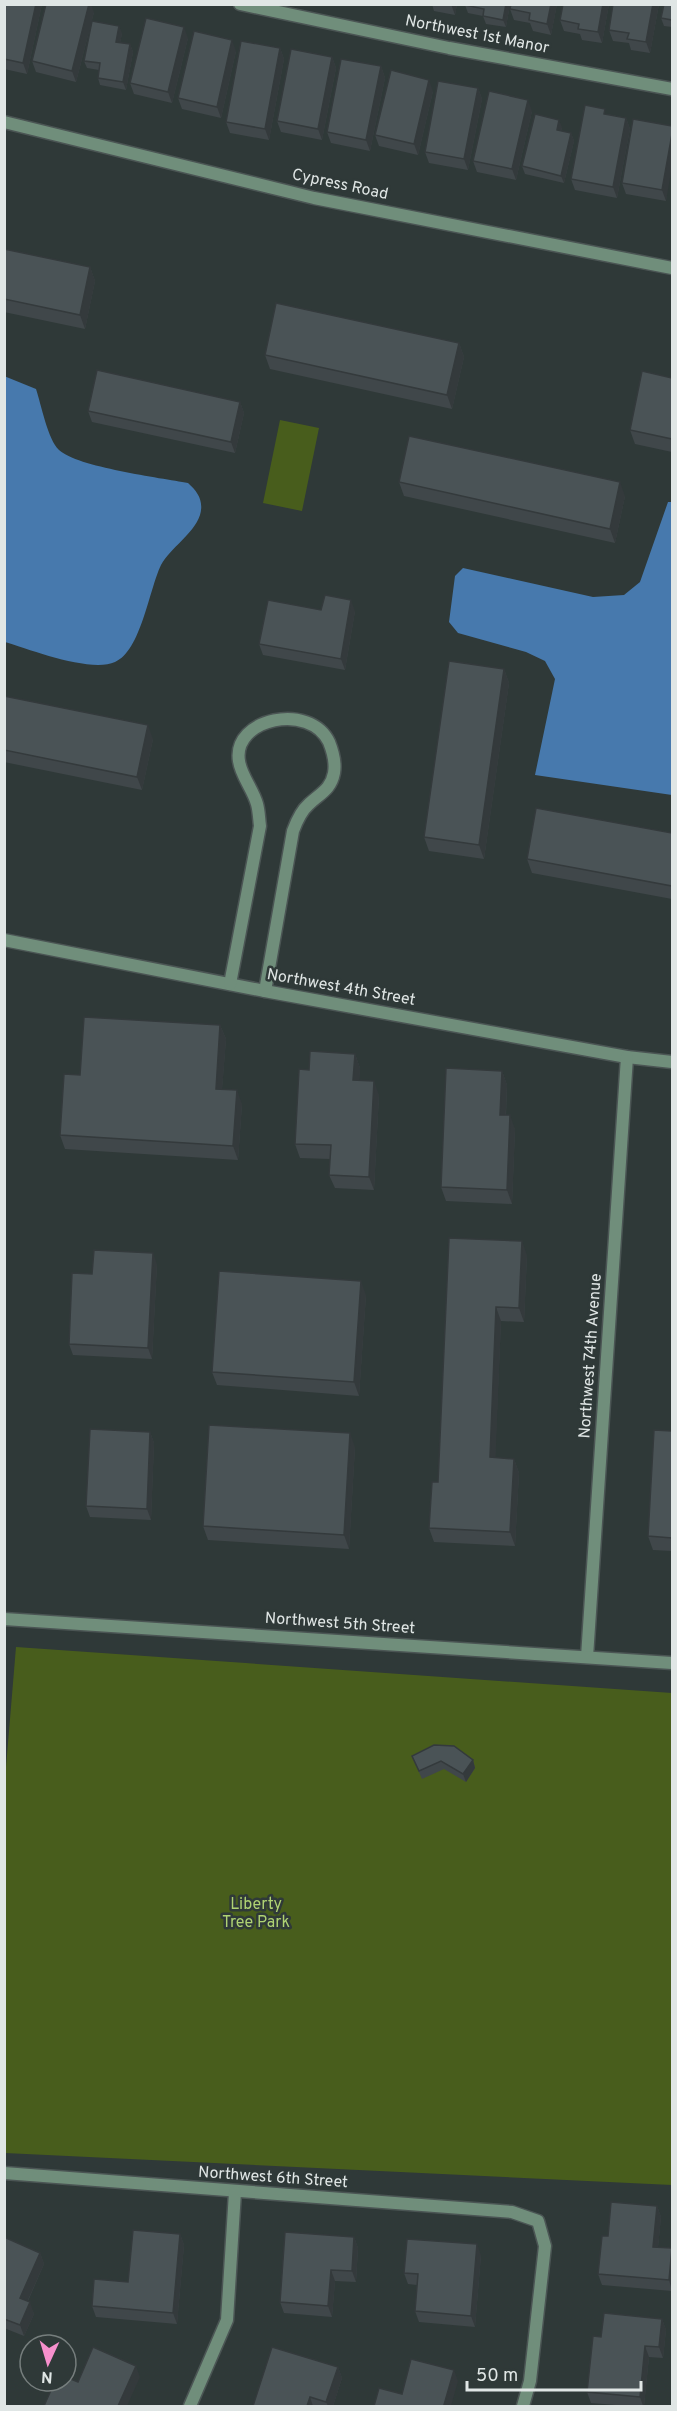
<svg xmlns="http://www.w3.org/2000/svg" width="677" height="2411" font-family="Overpass,sans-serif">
<rect width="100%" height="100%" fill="#2f3938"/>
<g fill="#485d1c">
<path d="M280 420 319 428 302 511 263 503Z"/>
<path d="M16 1647 672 1693V2185L5 2153 4 1791Z"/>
</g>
<g fill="#4779ad">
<path d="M4 376 36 389C41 404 48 440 59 450 77 467 161 478 188 483 198 492 204 501 200 515 193 535 171 547 161 565 149 590 141 651 115 662 91 673 31 650 5 642Z"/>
<path d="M668 502H672V795L535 775 555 679 545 661 526 652 458 633 449 622 455 576 463 568 593 597 624 595 640 582Z"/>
</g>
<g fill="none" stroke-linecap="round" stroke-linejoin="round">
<g stroke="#4b5554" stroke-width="15">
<g id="minor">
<path d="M240 4 449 48 672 89"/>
<path d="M4 122 314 198 672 268"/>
<path d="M4 940 270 992 627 1057 672 1062"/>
<path d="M230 984 260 826C259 819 259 811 257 804 253 789 241 776 239 761 232 718 310 702 329 742 333 752 336 762 334 773 331 789 321 793 309 804 301 811 297 820 293 831L265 991"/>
<path d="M587 1657 627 1057"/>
<path d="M4 2173 512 2212 538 2221 545 2246 530 2381 523 2406"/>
<path d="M190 2406 227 2320 235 2192"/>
</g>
</g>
<g stroke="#4b5554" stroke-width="15">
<path id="tertiary" d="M4 1619 672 1663"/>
</g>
<use href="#minor" stroke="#708e7b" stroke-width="12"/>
<use href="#tertiary" stroke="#708e7b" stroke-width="12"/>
</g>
<g fill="#40474a">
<path d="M4 4H42L27 74 4 69Z"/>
<path d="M432 4H457L455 15 434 11Z"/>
<path d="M510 4 506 27 486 24 483 16 468 13 465 5Z"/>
<path d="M557 4 551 35 533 31 530 23 514 20 510 9Z"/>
<path d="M563 4H609L602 43 582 40 580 34 564 31 560 20Z"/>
<path d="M613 4H659L650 53 631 50 629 43 613 41 609 30Z"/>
<path d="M672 4V27L664 26 661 18Z"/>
<path d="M94 12 76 82 36 72 32 61Z"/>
<path d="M122 33 120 43 130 44 133 52 126 90 100 85 98 78 99 70 87 68 84 61Z"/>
<path d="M188 38 172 103 134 94 130 83Z"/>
<path d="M280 48 284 59 269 140 230 133 226 122Z"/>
<path d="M236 51 221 118 182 109 178 98Z"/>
<path d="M332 57 336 68 322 140 281 132 277 121Z"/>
<path d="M381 66 385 78 370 151 331 143 327 132Z"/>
<path d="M478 88 482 99 468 170 429 163 425 152Z"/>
<path d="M433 91 418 155 379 146 375 135Z"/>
<path d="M532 111 516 180 477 172 473 161Z"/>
<path d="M607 114 626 118 630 129 617 198 575 190 571 179Z"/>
<path d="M672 126 666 201 626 194 622 183Z"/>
<path d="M562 127 561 131 571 133 574 141 564 183 525 174 522 166Z"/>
<path d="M4 249 90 267 95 281 85 329 4 312Z"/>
<path d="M459 343 464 357 452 409 270 369 265 355Z"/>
<path d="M672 378V452L635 444 630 430Z"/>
<path d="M240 402 244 413 235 453 92 422 88 411Z"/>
<path d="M399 482 625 496 615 543 404 496Z"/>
<path d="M321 610 355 611 345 670 263 655 259 644Z"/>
<path d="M504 669 509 683 484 859 429 851 424 837Z"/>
<path d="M4 696 153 739 142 790 4 762Z"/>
<path d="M672 833V899L532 873 527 859Z"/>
<path d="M220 1025 226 1039 222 1089 242 1104 238 1160 65 1149 60 1135 80 1075Z"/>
<path d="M355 1054 360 1068 359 1080 379 1095 374 1190 335 1188 329 1175 330 1159 300 1158 295 1144 309 1070Z"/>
<path d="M502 1071 507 1085 506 1115 515 1129 512 1204 446 1201 441 1187Z"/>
<path d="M449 1238 527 1255 524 1322 501 1321 495 1458 514 1459 519 1473 515 1546 434 1542 429 1528 438 1482Z"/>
<path d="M157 1264 152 1359 73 1355 69 1344 92 1274Z"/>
<path d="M366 1295 359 1396 217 1385 212 1372Z"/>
<path d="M672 1431V1551L653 1550 648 1536Z"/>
<path d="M150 1432 154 1443 151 1520 90 1517 86 1506Z"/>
<path d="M355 1447 349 1549 208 1540 203 1526Z"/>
<path d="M412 1756 473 1760 475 1768 466 1782 444 1769 422 1779Z"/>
<path d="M657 2206 661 2217 658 2247 672 2250V2291L602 2285 598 2274Z"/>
<path d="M180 2234 184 2245 177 2324 96 2317 92 2306 128 2282Z"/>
<path d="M4 2237 40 2253 44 2264 28 2301 34 2314 24 2336 4 2328Z"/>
<path d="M354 2237 358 2248 356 2282 335 2281 332 2317 284 2313 280 2302Z"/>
<path d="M481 2255 475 2327 419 2322 415 2311 417 2285 408 2284 404 2273Z"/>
<path d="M662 2319 666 2330 663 2358 649 2357 644 2406H628L591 2403 587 2392 601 2337Z"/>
<path d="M338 2367 342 2378 333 2406H253Z"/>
</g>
<g fill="#343a3c">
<path d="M36 4H42L27 74 23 63Z"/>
<path d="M89 4H91L94 12 76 82 72 71Z"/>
<path d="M451 4H457L455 15Z"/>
<path d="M506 4H510L506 27 503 20Z"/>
<path d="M551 4H557L551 35 547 24Z"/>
<path d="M603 4H609L602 43 598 32Z"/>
<path d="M653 4H659L650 53 646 42Z"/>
<path d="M119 26 122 33 119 50 116 42Z"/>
<path d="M184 27 188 38 172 103 168 92Z"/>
<path d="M232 40 236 51 221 118 217 107Z"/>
<path d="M130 44 133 52 126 90 123 82Z"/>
<path d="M280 48 284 59 269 140 265 129Z"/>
<path d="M332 57 336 68 322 140 318 129Z"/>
<path d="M381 66 385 78 370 151 366 140Z"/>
<path d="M429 80 433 91 418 155 414 144Z"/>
<path d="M478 88 482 99 468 170 464 159Z"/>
<path d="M528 100 532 111 516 180 512 169Z"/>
<path d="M626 118 630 129 617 198 613 187Z"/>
<path d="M559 120 562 127 560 137 557 130Z"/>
<path d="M571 133 574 141 564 183 561 176Z"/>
<path d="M672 134V167L666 201 662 190Z"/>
<path d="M90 267 95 281 85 329 80 315Z"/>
<path d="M459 343 464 357 452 409 447 395Z"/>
<path d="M240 402 244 413 235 453 231 442Z"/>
<path d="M620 482 625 496 615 543 610 529Z"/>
<path d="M351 600 355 611 345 670 341 659Z"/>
<path d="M504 669 509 683 484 859 479 845Z"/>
<path d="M148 725 153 739 142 790 137 777Z"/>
<path d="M220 1025 226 1039 221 1103 216 1089Z"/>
<path d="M355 1054 360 1068 359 1094 353 1080Z"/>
<path d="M502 1071 507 1085 505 1129 500 1115Z"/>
<path d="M374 1081 379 1095 374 1190 369 1177Z"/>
<path d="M237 1090 242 1104 238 1160 233 1146Z"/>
<path d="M510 1115 515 1129 512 1204 507 1190Z"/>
<path d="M522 1241 527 1255 524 1322 519 1308Z"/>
<path d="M153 1253 157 1264 152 1359 148 1348Z"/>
<path d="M361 1281 366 1295 359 1396 354 1382Z"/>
<path d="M496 1307 501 1321 495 1471 490 1457Z"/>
<path d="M150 1432 154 1443 151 1520 147 1509Z"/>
<path d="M350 1433 355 1447 349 1549 344 1535Z"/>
<path d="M514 1459 519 1473 515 1546 510 1532Z"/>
<path d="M473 1760 475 1768 466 1782 463 1774Z"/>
<path d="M657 2206 661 2217 657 2258 653 2247Z"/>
<path d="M180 2234 184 2245 177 2324 173 2313Z"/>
<path d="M354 2237 358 2248 356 2282 352 2271Z"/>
<path d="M477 2244 481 2255 475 2327 471 2316Z"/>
<path d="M672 2248V2291L669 2280Z"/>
<path d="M40 2253 44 2264 24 2309 20 2298Z"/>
<path d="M331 2270 335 2281 332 2317 328 2306Z"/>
<path d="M30 2302 34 2314 24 2336 20 2325Z"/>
<path d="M662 2319 666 2330 663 2358 659 2347Z"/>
<path d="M645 2346 649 2357 644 2406H643L640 2397Z"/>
<path d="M136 2366 140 2377 127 2406H118Z"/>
<path d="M338 2367 342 2378 333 2406H328L326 2402Z"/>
<path d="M454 2370 458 2381 451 2406 444 2405Z"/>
<path d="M310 2397 313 2406H307Z"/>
</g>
<g fill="#4a5356" stroke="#343a3c" stroke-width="1.5">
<path d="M4 4H36L23 63 4 59Z"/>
<path d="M46 4H89L72 71 32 61Z"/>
<path d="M465 4H506L503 20 483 16 484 9 465 5Z"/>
<path d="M511 4H551L547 24 529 20 530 13 510 9Z"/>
<path d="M563 4H603L598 32 578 29 579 24 560 20Z"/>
<path d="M613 4H653L646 42 627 39 629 33 609 30Z"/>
<path d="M664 4H672V20L661 18Z"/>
<path d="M146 18 184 27 168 92 130 83Z"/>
<path d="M92 21 119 26 116 42 130 44 123 82 98 78 100 63 84 61Z"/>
<path d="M194 31 232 40 217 107 178 98Z"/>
<path d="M241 41 280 48 265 129 226 122Z"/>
<path d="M291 49 332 57 318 129 277 121Z"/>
<path d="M341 59 381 66 366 140 327 132Z"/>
<path d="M391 70 429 80 414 144 375 135Z"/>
<path d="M438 81 478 88 464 159 425 152Z"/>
<path d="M489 91 528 100 512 169 473 161Z"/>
<path d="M585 105 605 109 604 114 626 118 613 187 571 179Z"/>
<path d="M535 114 559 120 557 130 571 133 561 176 522 166Z"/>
<path d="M633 119 672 126V134L662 190 622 183Z"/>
<path d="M4 249 90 267 80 315 4 299Z"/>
<path d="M276 303 459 343 447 395 265 355Z"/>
<path d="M97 370 240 402 231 442 88 411Z"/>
<path d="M642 371 672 378V439L630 430Z"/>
<path d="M409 436 620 482 610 529 399 482Z"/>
<path d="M325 595 351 600 341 659 259 644 268 600 321 610Z"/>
<path d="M449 661 504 669 479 845 424 837Z"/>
<path d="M4 696 148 725 137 777 4 750Z"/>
<path d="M536 808 672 833V886L527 859Z"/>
<path d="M84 1017 220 1025 216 1089 237 1090 233 1146 60 1135 64 1074 80 1075Z"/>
<path d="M310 1051 355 1054 353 1080 374 1081 369 1177 329 1175 331 1145 295 1144 299 1069 309 1070Z"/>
<path d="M446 1068 502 1071 500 1115H510L507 1190 441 1187Z"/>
<path d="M449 1238 522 1241 519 1308 496 1307 490 1457 514 1459 510 1532 429 1528 432 1482H438Z"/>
<path d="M94 1250 153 1253 148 1348 69 1344 72 1273 92 1274Z"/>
<path d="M219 1271 361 1281 354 1382 212 1372Z"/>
<path d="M209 1425 350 1433 344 1535 203 1526Z"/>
<path d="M90 1429 150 1432 147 1509 86 1506Z"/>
<path d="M654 1430 672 1431V1538L648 1536Z"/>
<path d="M434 1745 454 1746 473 1760 463 1774 441 1761 419 1771 412 1756Z"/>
<path d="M611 2202 657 2206 653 2247 672 2248 669 2280 598 2274 602 2236H608Z"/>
<path d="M133 2230 180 2234 173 2313 92 2306 94 2279 128 2282Z"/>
<path d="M285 2232 354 2237 352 2271 331 2270 328 2306 280 2302Z"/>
<path d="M4 2237 40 2253 20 2298 30 2302 20 2325 4 2319Z"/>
<path d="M407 2239 477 2244 471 2316 415 2311 418 2274 404 2273Z"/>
<path d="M604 2313 662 2319 659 2347 645 2346 640 2397 587 2392 593 2336 601 2337Z"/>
<path d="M93 2347 136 2366 118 2406H44L55 2381H66V2377L78 2382Z"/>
<path d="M272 2347 338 2367 326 2402 310 2397 307 2406H253Z"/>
<path d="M411 2359 454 2370 444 2405 451 2406H374L379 2388 402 2394Z"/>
</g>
<g text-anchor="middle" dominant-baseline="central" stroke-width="5" stroke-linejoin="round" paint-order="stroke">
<g font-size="16" fill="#e0e6e5" stroke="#2f3938">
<text transform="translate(477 35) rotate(11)">Northwest 1st Manor</text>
<text transform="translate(340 185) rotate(12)">Cypress Road</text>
<text transform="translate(341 988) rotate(10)">Northwest 4th Street</text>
<text transform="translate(591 1356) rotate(-86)">Northwest 74th Avenue</text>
<text transform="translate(340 1624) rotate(4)">Northwest 5th Street</text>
<text transform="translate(273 2178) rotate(4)">Northwest 6th Street</text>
</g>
<g font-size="16" fill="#afd273" stroke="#2f3938">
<text x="256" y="1905">Liberty<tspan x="256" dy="18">Tree Park</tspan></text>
</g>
</g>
<rect width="677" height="2411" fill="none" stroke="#e0e6e5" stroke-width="12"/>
<g transform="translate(48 2363) rotate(184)"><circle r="28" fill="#2f3938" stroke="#767e7d" stroke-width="1.5"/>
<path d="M0-4.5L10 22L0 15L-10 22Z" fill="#f790cd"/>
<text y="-9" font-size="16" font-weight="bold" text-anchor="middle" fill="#e0e6e5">N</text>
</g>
<path d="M467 2381v9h174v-9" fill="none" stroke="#e0e6e5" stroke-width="3"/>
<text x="476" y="2381" font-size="18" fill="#e0e6e5" stroke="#2f3938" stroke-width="4.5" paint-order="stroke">50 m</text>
</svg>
